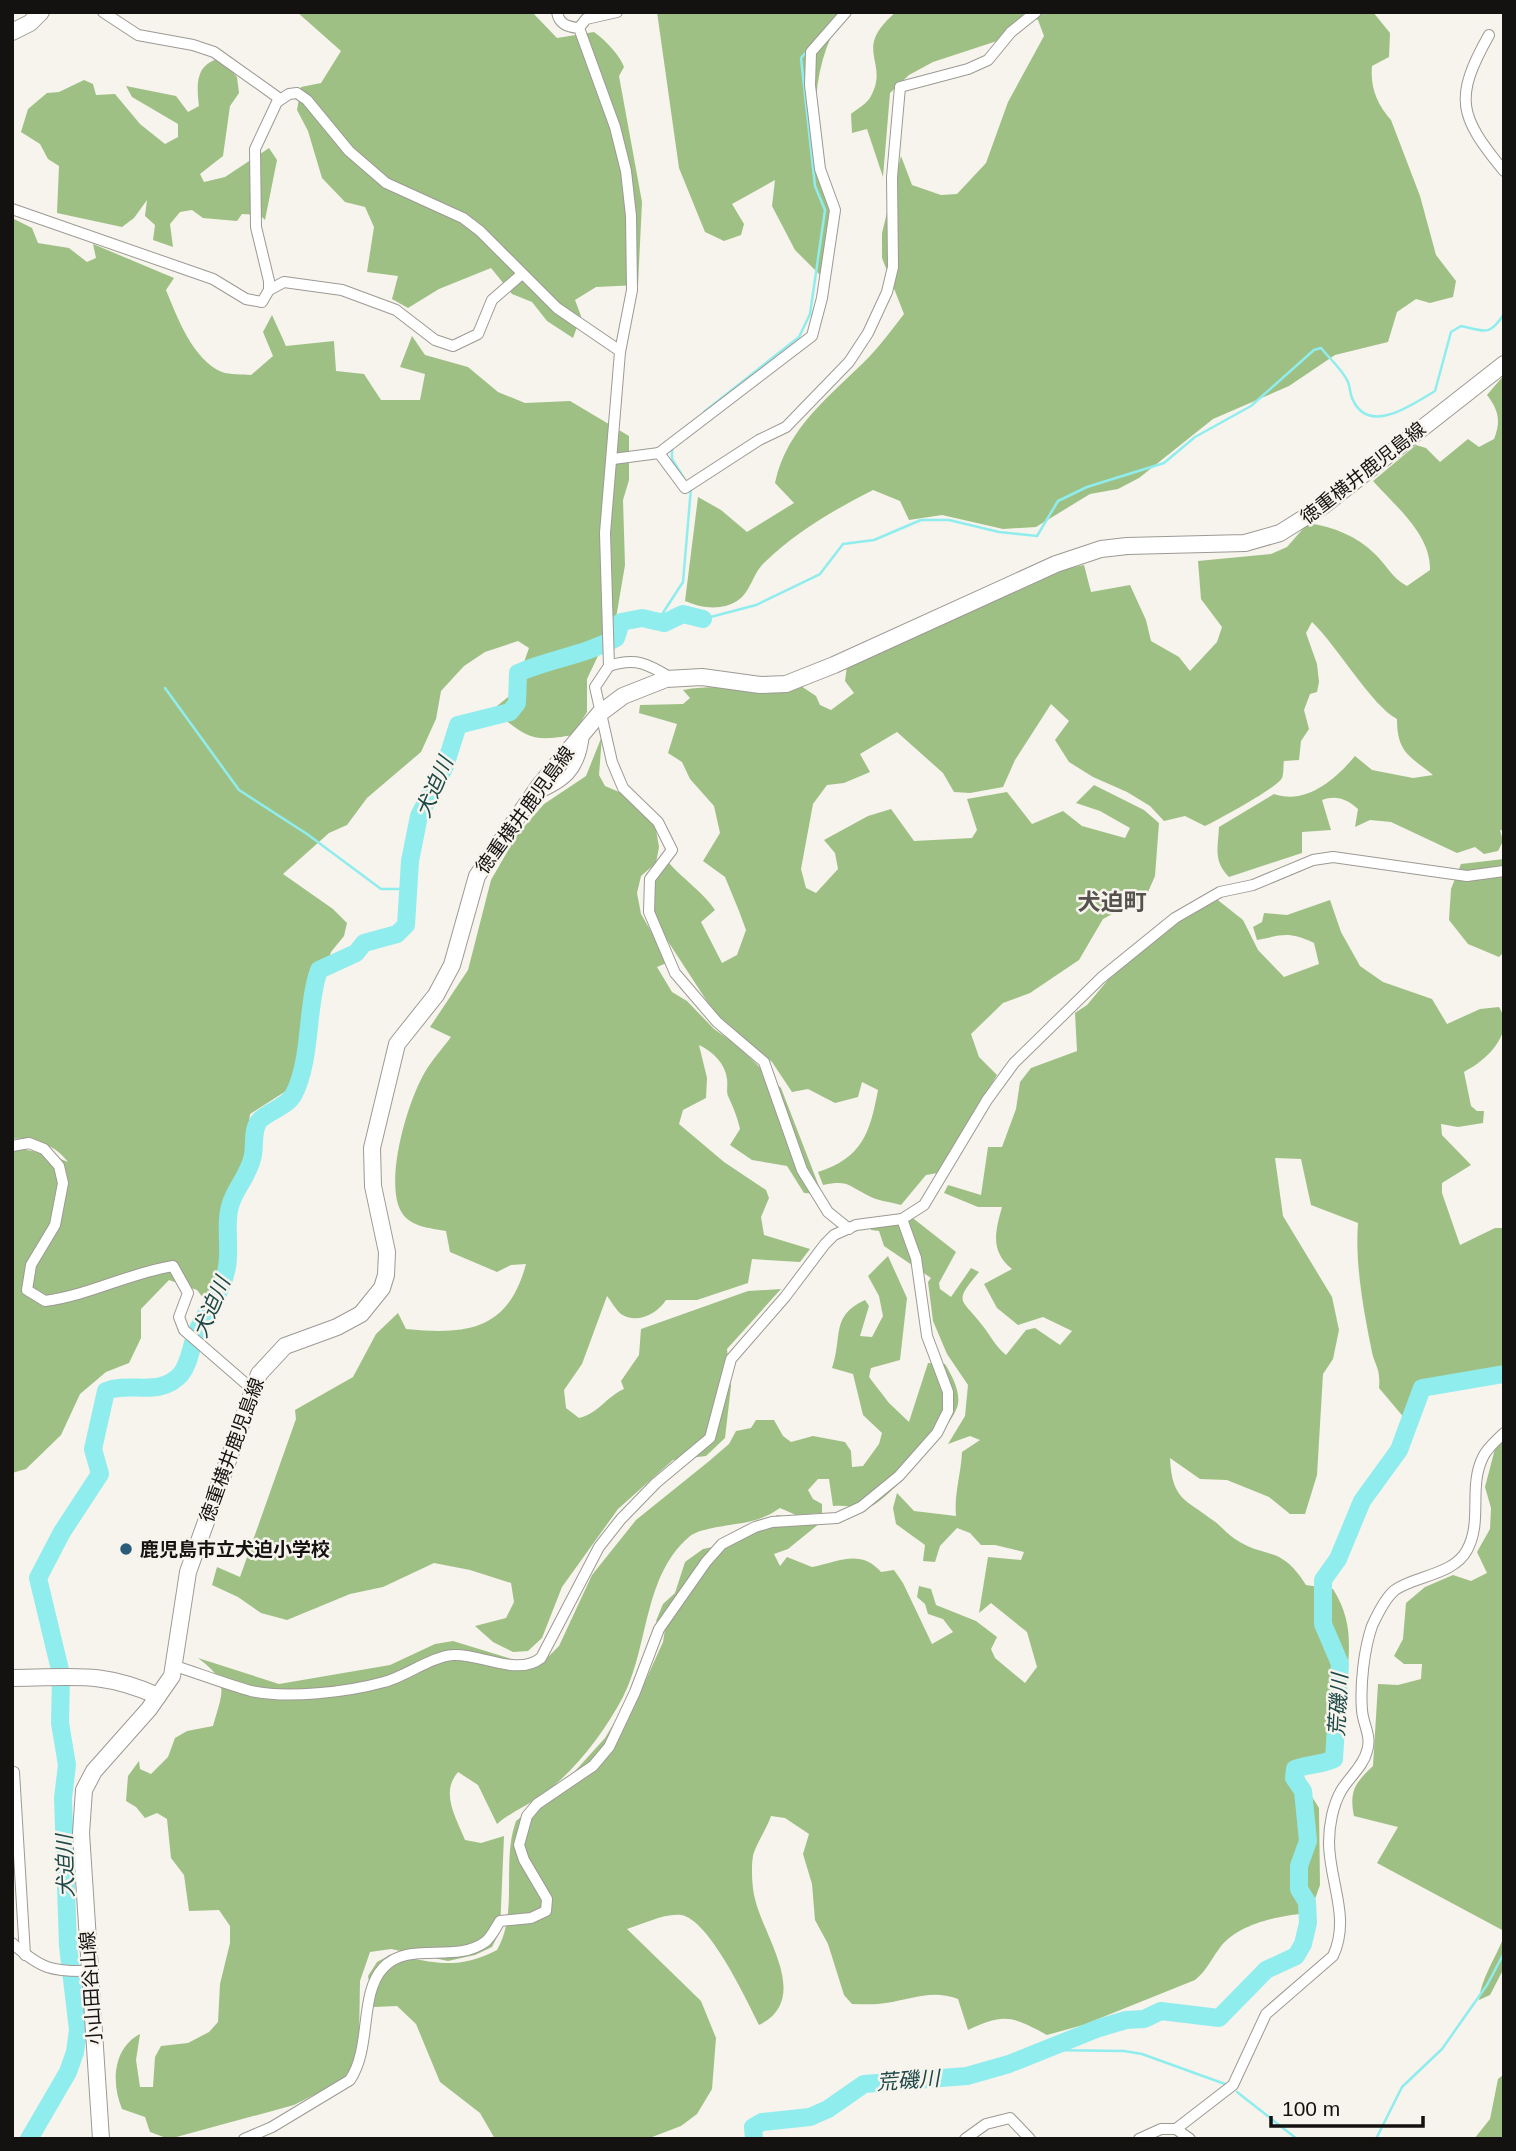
<svg xmlns="http://www.w3.org/2000/svg" width="1516" height="2151" font-family="Arial,'Noto Sans JP',sans-serif">
<rect width="100%" height="100%" fill="#f7f3ed"/>
<g fill="#9fc085">
<path d="M297 12H532L557 38 594 32C604 39 620 55 624 67L619 76 642 202 638 285 596 287 575 300 581 316 573 338 547 321 532 302 512 294 491 268 439 289 408 308 392 299 398 276 367 272 374 227 365 207 345 202 322 178 308 131 297 110 301 87 321 83 341 51Z"/>
<path d="M657 12H844C818 54 811 99 819 148 824 177 837 208 833 239 831 250 824 264 820 275L795 250 772 206 775 180 732 204 744 224 741 235 724 241 705 232 679 168Z"/>
<path d="M896 12H1373L1390 33 1389 57 1372 66C1370 87 1377 104 1391 120L1420 196 1436 255 1456 281 1453 297 1430 303 1416 299 1397 312 1388 342 1335 355 1289 386 1213 419 1139 478 1118 489 1090 494 1036 527 1003 529 942 515 909 520 900 501 873 490C834 510 797 531 765 562 753 572 751 592 737 601 721 611 701 608 685 601L698 497 721 510 747 532 794 503 775 483C787 426 832 395 870 356 882 343 893 328 904 314L882 258V233L901 156 912 185 941 195 957 194 986 163 1008 102 1044 36 1038 20 1024 14 997 41 933 62 909 75 890 93 883 177 867 129 852 133 851 114C857 109 868 103 871 96 890 61 851 50 896 12Z"/>
<path d="M231 56 228 67 237 77 239 93 230 106 223 156 200 174 204 182 225 177 269 148 277 160 265 220 260 215 242 214 237 221 203 218 192 210 180 212 170 224 173 247 153 240 155 225 145 216 147 200 134 218 122 227 57 213 59 166 48 159 40 144 21 132 28 109 47 93 59 92 84 80 93 84 96 95 115 94 140 124 165 144 178 137V124L132 97 126 86 176 96 188 112 199 106C195 75 199 60 231 56Z"/>
<path d="M12 218 32 228 38 243 69 248 87 262 96 258 93 244 174 278 166 290C177 317 193 360 222 372 230 375 242 374 251 375L273 356 263 332 272 315 286 346 334 341 336 371 364 374 381 400H420L425 374 400 367 412 336 425 355 468 367 498 392 525 403 570 401 629 436V480L623 500 625 565 616 618 587 679V712L573 735C528 743 527 736 492 710L513 693 529 648 518 641 485 652 464 666 441 691 436 719 421 752 367 798 347 825 329 833 283 874 333 909 347 923 344 936 331 952 301 1039 293 1077 286 1091 250 1114 244 1161 227 1195 222 1263 207 1303 197 1290 169 1280 141 1309V1338L129 1363 106 1372 80 1394 61 1435 26 1469 12 1473V1147L48 1154 68 1162C56 1145 33 1137 12 1139Z"/>
<path d="M1504 375V831L1500 830 1503 841 1498 851 1484 854 1475 847 1457 853 1391 822 1370 820 1355 827 1358 809C1347 799 1336 795 1322 800L1331 830 1302 832V853L1229 877C1213 861 1218 848 1219 827L1274 794C1306 805 1335 780 1355 756L1372 770 1413 778 1433 775C1410 756 1397 753 1397 719 1372 706 1338 647 1312 622L1306 633 1317 664 1319 682 1317 692 1310 694 1304 710 1309 729 1301 741 1299 760 1284 761C1283 766 1284 774 1282 778 1277 788 1217 820 1205 826L1185 816 1164 821 1150 806 1127 792 1093 777 1069 762 1055 740 1069 721 1051 704 1015 760 1003 787 970 793 954 792 943 773 897 732 860 754 870 772 844 783 827 785 813 804 801 869 806 888 816 893 838 869 835 853 824 840 868 816 891 809 914 841 972 838 977 830 967 799 1007 792 1032 824 1063 811 1082 826 1125 838 1130 828 1100 811 1076 803 1094 785 1144 810 1159 823 1155 876 1142 906 1123 908 1103 919 1079 960 1030 993 1003 1003 971 1034 979 1057 997 1075 938 1173 926 1175 901 1205C891 1202 877 1201 867 1195 847 1185 848 1180 823 1185L818 1172C862 1158 870 1133 878 1090L862 1082 858 1097 835 1103 808 1089 792 1092 772 1062 714 1012 656 923 651 891 659 871 669 863C684 880 703 892 715 910L701 922 722 963 737 955 746 930 739 911 725 877 703 861 720 833 714 806 690 779 682 762 668 753 677 724 639 713 640 705 683 704 690 698 683 690C722 682 762 693 801 686L816 696 820 705 831 710 854 693 845 681 847 666 1060 570 1084 565 1091 592 1130 585 1146 620 1151 641 1179 657 1190 671 1217 642 1222 627 1201 599 1198 561 1271 554 1287 547 1308 523C1334 527 1357 536 1376 555 1387 566 1393 579 1407 586L1430 570C1431 534 1395 506 1373 481L1416 445 1426 448 1440 462 1468 439 1479 447 1494 439C1501 421 1499 411 1487 395Z"/>
<path d="M602 736 599 775 605 786 638 800 655 824 659 847 656 863 641 876 637 893 641 914 669 962 657 967 672 992 687 1001 714 1029 737 1045 781 1088 822 1194 804 1193 787 1166 752 1160 730 1145 740 1129C737 1116 733 1107 728 1096 726 1091 728 1085 727 1079 725 1063 713 1052 699 1045L707 1078 706 1098 683 1110 679 1124 724 1162 766 1190 769 1198 761 1217 764 1235 810 1249 800 1262 752 1259 748 1283 697 1300H666C658 1313 637 1325 621 1314 616 1310 611 1301 607 1296L582 1364 564 1390 566 1408 579 1418C599 1413 606 1397 624 1389L621 1381 639 1355 641 1329 748 1291 781 1289 727 1349 731 1386 725 1438 706 1456 673 1460 618 1509 562 1587 542 1638 528 1651 513 1652 493 1642 475 1626 506 1618 514 1602 511 1583 470 1570 434 1563 383 1587 350 1594 287 1620 261 1613 238 1597 212 1585 217 1567 240 1577 296 1419 295 1410 353 1377 376 1334 398 1313 406 1329C467 1335 508 1331 526 1264L511 1265 497 1272 450 1252 446 1231C430 1228 411 1227 402 1213 383 1183 408 1100 425 1072 432 1060 442 1049 451 1037L430 1027 468 970 491 880 517 835 544 804 586 776Z"/>
<path d="M1504 859V952L1499 957 1468 944 1449 920 1451 889 1461 864Z"/>
<path d="M1209 893 1243 920 1258 950 1284 977 1319 964 1314 943C1288 931 1283 935 1257 940L1253 927 1262 922 1264 913 1287 915 1330 900 1341 932 1360 966 1383 982 1432 999 1447 1024 1480 1009 1499 1007C1516 1033 1486 1061 1464 1072L1471 1106 1477 1111H1484L1483 1123 1458 1127 1441 1124 1442 1135 1471 1165 1442 1183V1193L1460 1245 1495 1228H1504V1373L1495 1377 1469 1372 1455 1379 1429 1381 1422 1401 1406 1420 1379 1388C1381 1367 1374 1366 1371 1347 1363 1307 1355 1263 1358 1223L1311 1205 1301 1159 1275 1158 1283 1216 1332 1297 1339 1330 1333 1359 1323 1374 1317 1475 1305 1514H1290L1269 1497 1227 1480 1200 1479 1170 1458C1172 1500 1185 1499 1214 1521 1221 1526 1227 1534 1235 1539 1267 1560 1280 1544 1306 1585L1333 1589C1356 1626 1348 1653 1346 1695 1344 1722 1347 1727 1336 1754L1310 1757 1302 1766 1307 1789 1319 1808 1320 1885 1310 1913C1282 1915 1237 1923 1219 1949 1210 1961 1207 1970 1195 1980L1083 2025 1047 2035C1011 2016 1005 2013 968 2030L958 1999C932 1989 912 1999 886 2003 875 2005 863 2004 852 2004L844 1995 828 1944 815 1920 812 1884 803 1854 809 1834 785 1818 771 1816C767 1828 755 1846 753 1856 751 1867 752 1888 755 1899 764 1938 812 1999 759 2025 747 2001 709 1919 681 1915 665 1913 643 1924 627 1929L701 2001 716 2038 712 2089 697 2114 681 2126 647 2139H495L480 2113 440 2082 416 2024 397 2006 374 2007 368 1976 377 1962 390 1955C434 1961 454 1972 497 1950 519 1912 501 1862 516 1821L567 1780 605 1738 623 1708 644 1684 663 1642 665 1629 656 1621 663 1604 675 1593 685 1562 703 1549 737 1542 762 1529 777 1515 820 1523 788 1549 774 1554 780 1566 787 1557 812 1567C837 1562 861 1548 881 1572L894 1570 903 1583 932 1644 953 1632 943 1619 928 1614 925 1604 917 1597 919 1586 931 1589 936 1605 976 1621 997 1637 991 1649 995 1658 1025 1683 1037 1667 1027 1632 991 1603 979 1613 988 1557 1021 1560 1024 1552 995 1545H981L970 1533 957 1528 940 1546 935 1562 923 1561 925 1545 896 1524 893 1508 897 1493 914 1511 956 1516C954 1494 961 1474 962 1452L980 1440 970 1436 948 1444 965 1416 968 1385 947 1354 933 1321 928 1282 931 1278 884 1246 879 1231 871 1230 872 1219H914L956 1252 939 1283 940 1289 951 1297 971 1268 979 1272C952 1304 962 1298 982 1325 991 1336 995 1346 1006 1355L1026 1330 1035 1328 1060 1345 1072 1331 1043 1317 1018 1325 997 1308 984 1284 1012 1269C990 1251 995 1232 1002 1207H978L944 1193 948 1185 981 1195 988 1147H1002L1016 1109 1020 1082 1031 1068 1077 1051 1075 1013 1087 1005 1112 975 1166 930 1198 899Z"/>
<path d="M888 1256 907 1298 900 1360 871 1368 869 1377 889 1403 909 1422 928 1363 945 1364C952 1376 960 1390 958 1404 956 1422 887 1502 871 1506 860 1508 845 1505 833 1506L829 1479H818L808 1490 813 1499 822 1504V1513L796 1515 780 1508C774 1512 768 1516 761 1518 743 1526 703 1525 689 1537 643 1576 649 1647 623 1697 602 1736 570 1778 533 1801 520 1809 509 1814 497 1824L478 1785 458 1772C440 1793 456 1817 465 1840L481 1843 504 1836 500 1931 492 1947 475 1955 448 1961 391 1949 370 1952 360 1981 359 2042 351 2068 343 2080 294 2105 169 2139 150 2132 145 2117 122 2109C111 2083 113 2048 140 2034L136 2060 140 2087H153L155 2057 161 2046 188 2043 209 2032 218 2022 220 1984 230 1943V1926L219 1910 189 1911 184 1875 171 1858 167 1819 157 1813 145 1818 136 1807 126 1801 128 1776 139 1761 140 1769 151 1774 168 1757 175 1738 187 1731 213 1726C223 1691 230 1682 198 1658L279 1684 390 1665 435 1644 453 1641 518 1661 549 1656 559 1646 592 1575 636 1520 708 1462 729 1444 736 1431 751 1428 756 1420H774L783 1436 791 1442 813 1436 845 1442 851 1451 852 1467 863 1466 879 1444 882 1433 863 1415 853 1374 832 1368C843 1336 830 1316 865 1300L869 1306 860 1336 872 1337 883 1316 879 1296 868 1276Z"/>
<path d="M1504 1440V1931L1377 1863 1398 1827 1354 1816C1349 1791 1355 1783 1373 1766L1378 1684 1398 1685 1421 1679 1422 1664H1404L1394 1656 1403 1639 1406 1603 1425 1587 1453 1575 1471 1581 1487 1573 1477 1552 1490 1529 1491 1508 1485 1487 1496 1445Z"/>
<path d="M1504 1936V1968L1490 1995 1479 2000C1481 1978 1496 1958 1504 1936Z"/>
<path d="M1504 2074V2139H1474L1490 2119 1498 2079Z"/>
</g>
<g fill="none" stroke-linecap="round" stroke-linejoin="round">
<g stroke="#90edee" stroke-width="2.5">
<path d="M704 412 799 337 810 314 825 210 815 186 801 58 808 50"/>
<path d="M672 448V459L685 480"/>
<path d="M703 619 756 605 820 574 843 544 874 540 921 520H949L999 532 1037 536 1058 501 1087 487 1164 463 1195 437 1251 406 1314 350 1321 348C1329 358 1343 370 1348 382 1350 387 1350 393 1352 398 1368 437 1413 404 1435 391L1451 332 1461 326C1485 331 1489 337 1504 314"/>
<path d="M657 622 683 582 691 488"/>
<path d="M165 688 239 790 307 834 381 889H409"/>
<path d="M1045 2050 1124 2051 1142 2054 1225 2084"/>
<path d="M1237 2092 1297 2139"/>
<path d="M1376 2139 1402 2087 1442 2049 1487 1985 1504 1953"/>
</g>
<g stroke="#90edee" stroke-width="18">
<path d="M29 2139 68 2072 75 2052 78 2030 68 1946 63 1798 67 1765 60 1723 61 1674 38 1578 62 1532 100 1474 93 1449 106 1391C130 1381 160 1398 181 1374 191 1361 191 1343 198 1329 208 1308 223 1291 227 1267 231 1245 223 1219 233 1198 239 1184 250 1172 253 1155 255 1144 252 1128 260 1120 270 1110 287 1107 294 1094 312 1058 306 1007 319 970L356 953 364 943 397 934 406 925 410 861 419 816 445 766 458 725 510 712 517 703 518 673C553 658 583 656 616 638L621 622 642 618 664 623 683 614 703 619"/>
<path d="M754 2139 753 2127 762 2122 810 2117 828 2109 864 2084 967 2076 1009 2064 1099 2028 1126 2020 1144 2019 1161 2011 1219 2018 1266 1970 1296 1956 1303 1944 1308 1923 1307 1902 1299 1889V1866L1308 1841 1303 1791 1294 1778 1295 1769C1309 1764 1321 1765 1334 1759L1340 1664 1323 1624V1580L1338 1559 1362 1501 1399 1450 1422 1388 1504 1374"/>
</g>
<g stroke="#9d9a94" stroke-width="12">
<g id="street">
<path d="M103 12 138 35 193 45 214 52 280 99"/>
<path d="M557 12C559 24 567 27 579 28L615 127 626 171 631 216 632 290 620 352 605 533 609 666 595 687 612 762 623 788 658 822 672 850 650 879 649 912 675 973 717 1022 764 1062 802 1170 828 1212 849 1229"/>
<path d="M579 28 586 19 617 12"/>
<path d="M1489 35C1453 99 1459 116 1504 171"/>
<path d="M12 209 213 279 246 299 262 302 269 290V281L256 227 255 149 277 102 289 94 297 93 307 100 349 151 386 183 463 218 480 231 557 308 620 351"/>
<path d="M269 290 284 282 342 290 396 310 435 340 453 346 478 334 492 300 522 274"/>
<path d="M659 453 812 336 822 298 835 210 820 169 810 85 811 52 846 12"/>
<path d="M613 459 659 453 685 488 759 440 786 427 849 362 868 333 887 292 893 267 892 177 900 87 968 69 988 60 1011 32 1036 12"/>
<path d="M609 666C636 657 648 664 671 678"/>
<path d="M532 796C565 783 581 771 584 733"/>
<path d="M12 1146 29 1143 44 1149 59 1166 63 1183 55 1225 31 1265 27 1290 45 1301C90 1295 129 1273 173 1266L188 1293 179 1317 184 1330 252 1389"/>
<path d="M175 1666C200 1674 226 1684 251 1691 288 1699 348 1692 384 1682 404 1677 433 1656 453 1655 480 1653 517 1677 541 1658L599 1547 621 1519 656 1483 710 1438 731 1359 785 1297 825 1244 834 1235 856 1225 902 1219 924 1205 987 1100 1014 1063 1101 978 1175 918 1220 892 1253 885 1313 860 1333 857 1467 876 1504 871"/>
<path d="M14 1772 25 1955"/>
<path d="M12 1943C41 1969 52 1972 90 1971"/>
<path d="M1176 2129 1190 2139"/>
<path d="M244 2139 272 2127 350 2080C372 2047 359 1994 383 1968 408 1940 455 1964 485 1942 491 1938 496 1927 500 1921L531 1918 546 1911 547 1899 524 1860 519 1845 527 1816 537 1804 593 1766 609 1747 635 1692 659 1629 706 1562 722 1544 755 1527 772 1522 837 1518 861 1507 899 1476 937 1433 948 1411V1392L927 1336 916 1258 902 1219"/>
<path d="M965 2139 986 2124 1010 2118 1030 2139"/>
<path d="M1139 2139 1161 2129H1176L1233 2085 1266 2014 1333 1956C1351 1917 1329 1882 1329 1842 1329 1825 1333 1805 1341 1791 1349 1777 1363 1767 1367 1751 1372 1736 1363 1725 1362 1710 1360 1685 1364 1649 1372 1626 1377 1615 1385 1598 1395 1590 1414 1576 1454 1575 1467 1550 1483 1521 1468 1487 1483 1457 1487 1448 1497 1440 1504 1433"/>
</g>
</g>
<g stroke="#9d9a94" stroke-width="18">
<g id="secondary">
<path d="M12 32 30 23 41 12"/>
<path d="M12 1678C72 1678 100 1670 158 1696"/>
<path d="M101 2139 81 1833 84 1790 94 1771 149 1709 172 1676 188 1572 259 1374 285 1346 337 1327 361 1314 382 1288 386 1275 387 1252 373 1186 372 1148 397 1044 436 995 452 965 477 876 539 786 599 714 623 696 666 679 702 677 760 685 786 684 834 665 1056 564 1101 549 1127 546 1245 543 1280 533 1323 506 1504 364"/>
</g>
</g>
<use href="#street" stroke="#fff" stroke-width="10"/>
<use href="#secondary" stroke="#fff" stroke-width="16"/>
</g>
<circle fill="#285c78" stroke="#f7f3ed" stroke-width="2.5" cx="126" cy="1549" r="7"/>
<g text-anchor="middle" dominant-baseline="central" stroke-width="5" stroke-linejoin="round" paint-order="stroke">
<g font-size="19" fill="#131210" stroke="#f7f3ed">
<text transform="translate(1363 473) rotate(-38)">徳重横井鹿児島線</text>
<text transform="translate(525 810) rotate(-54)">徳重横井鹿児島線</text>
<text transform="translate(232 1450) rotate(-70)">徳重横井鹿児島線</text>
<text transform="translate(91 1988) rotate(-94)">小山田谷山線</text>
</g>
<g font-size="19" font-weight="bold" fill="#131210" stroke="#f7f3ed" text-anchor="start">
<text x="140" y="1549">鹿児島市立犬迫小学校</text>
</g>
<g font-size="21" font-style="italic" fill="#1d4848" stroke="#f7f3ed">
<text transform="translate(434 787) rotate(-67)">犬迫川</text>
<text transform="translate(211 1307) rotate(-67)">犬迫川</text>
<text transform="translate(1338 1705) rotate(-87)">荒磯川</text>
<text transform="translate(65 1866) rotate(-92)">犬迫川</text>
<text transform="translate(908 2080) rotate(-4)">荒磯川</text>
</g>
<g font-size="23" font-weight="bold" fill="#55514d" stroke="#f7f3ed">
<text x="1112" y="902">犬迫町</text>
</g>
</g>
<rect width="1516" height="2151" fill="none" stroke="#131210" stroke-width="28"/>
<path d="M1271 2116v10h152v-10" fill="none" stroke="#131210" stroke-width="3.5"/>
<text x="1282" y="2116" font-size="21" fill="#131210" stroke="#f7f3ed" stroke-width="5" paint-order="stroke">100 m</text>
</svg>
